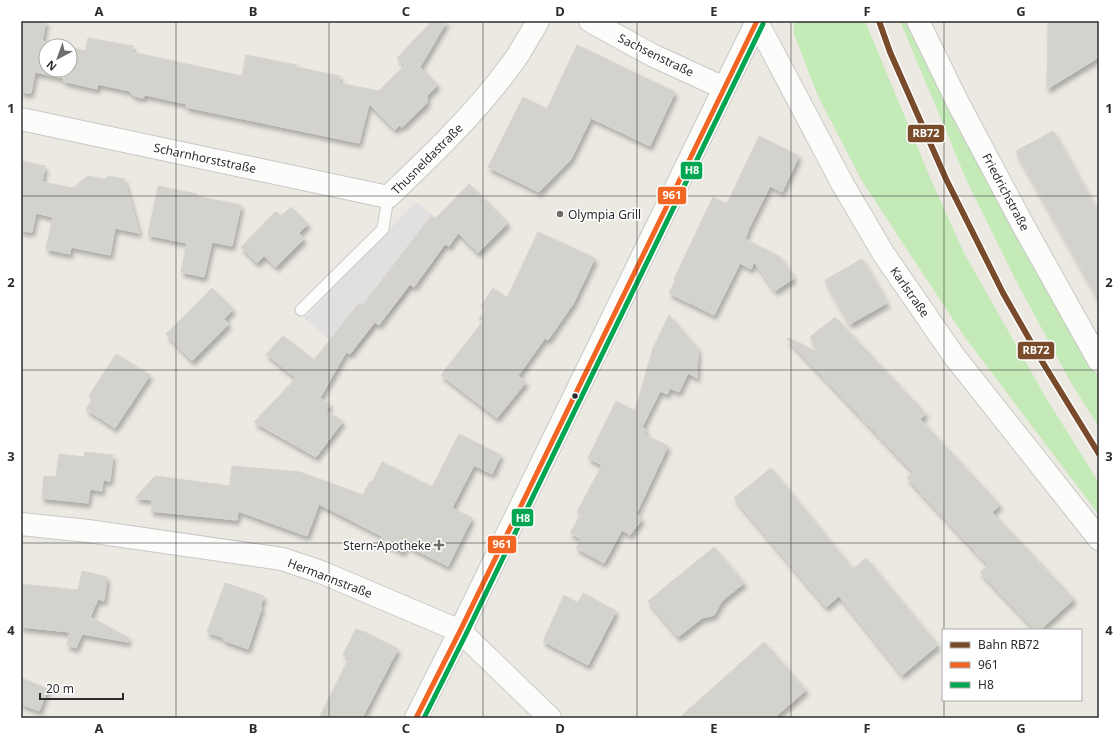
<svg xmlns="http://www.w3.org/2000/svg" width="1120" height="739" font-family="'Noto Sans',sans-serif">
<defs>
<filter id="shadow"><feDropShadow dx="2.5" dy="4.5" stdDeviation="2" flood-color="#0004"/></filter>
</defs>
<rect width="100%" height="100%" fill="#ebe9e2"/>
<path fill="#e2dfe1" d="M416 202 458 234 414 288 351 357 304 318Z"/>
<g fill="#c4eab8">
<path d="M794 21H865L932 182 964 253 1046 398 1099 483V515L964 336 862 181 818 96 794 34Z"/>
<path d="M900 21H909L1039 273 1099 378V427L1070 381 1014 277 966 179Z"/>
</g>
<g fill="#d4d2cd" stroke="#d6d4ce" filter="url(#shadow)">
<path d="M21 21H46L42 41 65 46H46V70H70V47L86 51 88 38 133 46 132 52 242 76 246 55 297 65 296 67 340 76 339 83 379 91 405 65 397 58 432 21H447L420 67 438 85 427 96V103L402 127 399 125 395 130 369 104 359 143 186 107 187 104 146 95 142 98 132 95 130 91 98 84 97 89 63 81 64 78 35 72 31 93 21 92Z"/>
<path d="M1048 21H1099V57L1047 89Z"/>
<path d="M577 45 675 92 650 146 591 118 571 159 539 192 488 167 523 97 547 109Z"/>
<path d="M1053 131 1099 215V300L1016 151Z"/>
<path d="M759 136 799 156 782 192 770 186 749 228 745 239 779 256 794 278 775 291 754 262 751 269 740 263 714 315 669 293 676 280 674 279 713 197 727 204Z"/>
<path d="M21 161 45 166 42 182 73 188 88 176 104 179 109 176 124 179 139 233 115 228 110 255 71 247 70 254 46 249 53 217 36 213 32 232 21 231Z"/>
<path d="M469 184 508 223 478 253 458 233 449 246 445 244 414 287 410 284 379 325 366 316 374 323 350 354 346 352 320 398 330 404 326 411 343 421 316 457 254 422 296 378 266 354 283 336 314 360 359 303 363 305 431 216 435 219Z"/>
<path d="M158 186 197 194 196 196 241 205 232 246 212 242 204 277 181 272 187 243 148 235Z"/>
<path d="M291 207 308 224 299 233 304 239 276 267 264 256 257 263 241 247 276 211 281 216Z"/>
<path d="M538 232 595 258 573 304 548 340 545 338 518 376 526 382 497 418 441 375 483 321 479 319 486 309 481 306 493 288 507 298Z"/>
<path d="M862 259 887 303 850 324 825 280Z"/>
<path d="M212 288 233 309 224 319 229 324 192 361 166 334Z"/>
<path d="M669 315 698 349 697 378 688 373 679 392 670 388 667 394 660 391 642 427 646 430 644 434 668 446 636 514 642 519 630 535 622 530 604 563 576 548 581 539 570 533 581 514 577 512 602 465 588 458 616 401 635 411 653 348Z"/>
<path d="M835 317 926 414 920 419 1000 505 992 512 1074 599 1040 630H1035L980 572 988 565 907 478 913 472 787 339 789 338 822 354 810 337Z"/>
<path d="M116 354 150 375 115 428 86 409 93 399 89 396Z"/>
<path d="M459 434 501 455 492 474 474 465 452 508 472 518 448 566 406 545 403 552 380 541 382 536 319 504 307 536 238 511 237 520 151 511 152 500 135 498 155 476 230 486 232 466 300 472 363 495 370 481 372 482 382 462 432 487Z"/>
<path d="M85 452 113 455 110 481 103 480 102 491 90 489 88 503 42 498 44 476 56 477 59 454 84 457Z"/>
<path d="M771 468 853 569 866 558 938 645 902 675 839 596 826 607 734 498Z"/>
<path d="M714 547 744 583 722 601 714 615 702 618 678 637 648 601Z"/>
<path d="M82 571 107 577 104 601 98 599 90 617 129 638 128 642 82 634 76 648 67 645 70 632 21 627V584L78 590Z"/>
<path d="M225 583 264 596 260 607H262L248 649 223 640 224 638 207 632Z"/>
<path d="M583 593 616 611 588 665 543 641 564 595 578 603Z"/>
<path d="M356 629 362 632 363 631 398 649 362 718H319L349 658 343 654Z"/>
<path d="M764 642 806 690 774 718H679Z"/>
<path d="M21 678 48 689 39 711 21 704Z"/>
</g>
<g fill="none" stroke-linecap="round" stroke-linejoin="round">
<g stroke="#c8c8c7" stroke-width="13">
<path id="service" d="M301 310 383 229 388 197"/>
</g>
<g stroke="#c8c8c7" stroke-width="24">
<g id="minor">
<path d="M590 21 652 55 724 88"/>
<path d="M918 21 957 101 1024 227 1099 361"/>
<path d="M757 22 842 183 883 253 954 356 1099 539"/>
<path d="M21 119 388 197C432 155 475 114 511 65 521 52 529 36 538 21"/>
<path d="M21 524 88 531 282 559 321 572 460 631 550 718"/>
</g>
</g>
<g stroke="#c8c8c7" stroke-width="24">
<path id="tertiary" d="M416 718 460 631 757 21"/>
</g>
<use href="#service" stroke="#fcfcfb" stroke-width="11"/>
<use href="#minor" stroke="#fcfcfb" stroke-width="22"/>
<use href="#tertiary" stroke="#fcfcfb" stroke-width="22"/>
<g stroke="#fff" stroke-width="8">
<path id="bus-1" d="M416 718 460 631 757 21"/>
</g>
<g stroke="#fff" stroke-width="8">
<path id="bus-2" d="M424 718 466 634 763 24"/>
</g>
<use href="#bus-1" stroke="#f26522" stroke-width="5"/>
<use href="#bus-2" stroke="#00a651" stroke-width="5"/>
<g stroke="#fff" stroke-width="9">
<path id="rail-1" d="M879 21 890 52 946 179 1003 293 1043 363 1099 454"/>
</g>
<use href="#rail-1" stroke="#7a4b2a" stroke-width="6"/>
</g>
<path fill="none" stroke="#2c2c2c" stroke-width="1" stroke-opacity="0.55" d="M176 21V718M329 21V718M483 21V718M637 21V718M791 21V718M944 21V630M21 196H1099M21 370H1099M21 543H1099M944 700V718"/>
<g fill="#6f6e6c" stroke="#fff" stroke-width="1.5">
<circle cx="560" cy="214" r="4"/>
<path d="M437 539h4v4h4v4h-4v4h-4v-4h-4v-4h4z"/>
</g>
<circle fill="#2c2c2c" stroke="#fff" stroke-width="1.5" cx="575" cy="396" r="3.5"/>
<g text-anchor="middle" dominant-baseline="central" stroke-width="3" stroke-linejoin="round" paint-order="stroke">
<g font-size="12" fill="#2c2c2c" stroke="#fff">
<text transform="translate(656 55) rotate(26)">Sachsenstraße</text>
<text transform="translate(205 158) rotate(12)">Scharnhorststraße</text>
<text transform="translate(427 159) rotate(-45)">Thusneldastraße</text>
<text transform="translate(1006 192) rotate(62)">Friedrichstraße</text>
<text transform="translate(910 292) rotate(55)">Karlstraße</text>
<text transform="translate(330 578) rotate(21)">Hermannstraße</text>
</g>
<g font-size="12" fill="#2c2c2c" stroke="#fff" text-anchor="start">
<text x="568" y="214">Olympia Grill</text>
<text x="431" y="545" text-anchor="end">Stern-Apotheke</text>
</g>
</g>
<g stroke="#fff" stroke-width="1.5">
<rect x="907" y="124" width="38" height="19" rx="4" fill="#7a4b2a"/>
<rect x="680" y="161" width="23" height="19" rx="4" fill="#00a651"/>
<rect x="657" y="186" width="30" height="19" rx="4" fill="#f26522"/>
<rect x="1017" y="341" width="38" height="19" rx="4" fill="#7a4b2a"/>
<rect x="511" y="508" width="23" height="19" rx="4" fill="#00a651"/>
<rect x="487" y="535" width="30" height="19" rx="4" fill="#f26522"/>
</g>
<g font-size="11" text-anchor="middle" font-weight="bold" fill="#fff">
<text x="926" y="137">RB72</text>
<text x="692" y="174">H8</text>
<text x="672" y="199">961</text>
<text x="1036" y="354">RB72</text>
<text x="523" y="522">H8</text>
<text x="502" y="548">961</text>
</g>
<rect width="1120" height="739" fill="none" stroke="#ffffff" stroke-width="44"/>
<rect x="942" y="629" width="140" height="72" fill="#ffffff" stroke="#ababab"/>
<rect x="950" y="642" width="20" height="6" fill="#7a4b2a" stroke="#ababab"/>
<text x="978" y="649" font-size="12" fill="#2c2c2c">Bahn RB72</text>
<rect x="950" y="662" width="20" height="6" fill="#f26522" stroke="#ababab"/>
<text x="978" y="669" font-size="12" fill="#2c2c2c">961</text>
<rect x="950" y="682" width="20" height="6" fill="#00a651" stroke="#ababab"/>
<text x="978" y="689" font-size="12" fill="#2c2c2c">H8</text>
<g transform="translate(58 58) rotate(221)"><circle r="19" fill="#ffffff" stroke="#ababab"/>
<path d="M0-3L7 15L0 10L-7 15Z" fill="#6f6e6c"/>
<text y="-6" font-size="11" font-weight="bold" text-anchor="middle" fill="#2c2c2c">N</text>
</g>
<path d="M40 693v6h83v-6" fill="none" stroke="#2c2c2c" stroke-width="2"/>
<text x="46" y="693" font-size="12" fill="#2c2c2c" stroke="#ffffff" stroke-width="3" paint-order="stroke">20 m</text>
<rect x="22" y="22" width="1076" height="695" fill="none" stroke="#2c2c2c" stroke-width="1.5"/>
<g font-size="13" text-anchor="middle" font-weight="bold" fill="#2c2c2c">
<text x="99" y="16">A</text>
<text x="253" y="16">B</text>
<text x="406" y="16">C</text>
<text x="560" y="16">D</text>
<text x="714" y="16">E</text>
<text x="867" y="16">F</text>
<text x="1021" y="16">G</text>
<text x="11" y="113">1</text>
<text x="1109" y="113">1</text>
<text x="11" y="287">2</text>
<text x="1109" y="287">2</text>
<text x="11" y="461">3</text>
<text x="1109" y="461">3</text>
<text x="11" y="635">4</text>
<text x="1109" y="635">4</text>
<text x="99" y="733">A</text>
<text x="253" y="733">B</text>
<text x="406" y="733">C</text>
<text x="560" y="733">D</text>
<text x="714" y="733">E</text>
<text x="867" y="733">F</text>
<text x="1021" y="733">G</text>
</g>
</svg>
